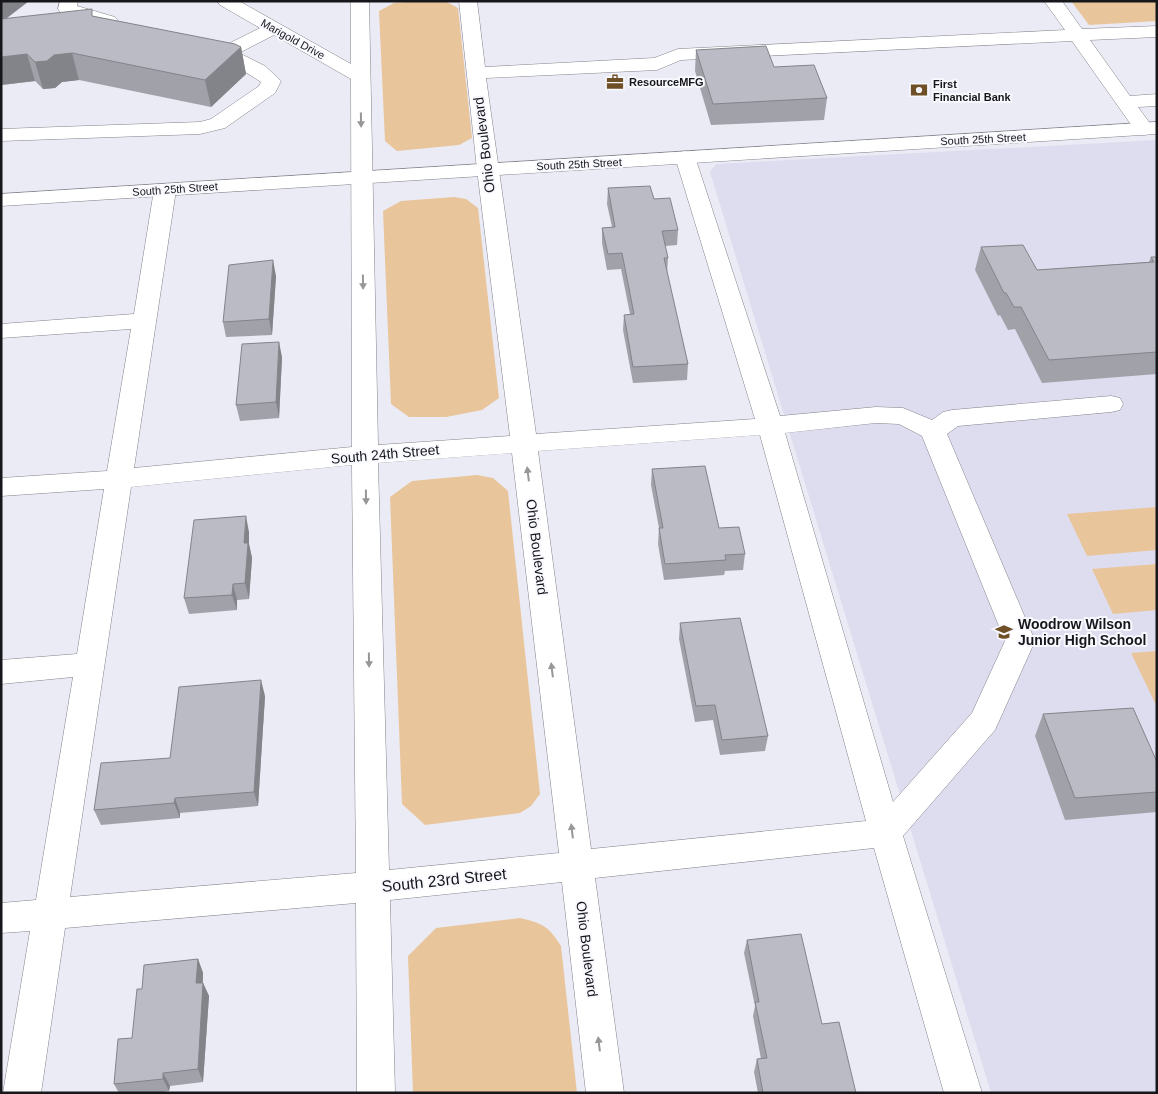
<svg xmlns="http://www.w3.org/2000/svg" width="1158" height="1094" font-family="Helvetica,sans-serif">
<rect width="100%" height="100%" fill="#ebebf5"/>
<path fill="#deddef" d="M1157 140V1093H991L710 172 716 164Z"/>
<g fill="#e9c59b">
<path d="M418 1H445L458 8 472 138 459 145 397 151 385 141 379 11 394 3Z"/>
<path d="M1071 1H1157V21L1089 25Z"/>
<path d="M454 197 466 199 478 208 499 398 482 410 446 417H409L391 404 383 211 401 201Z"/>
<path d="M477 475 493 478 508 491 540 794 531 806 520 813 425 825 402 804 390 497 412 481Z"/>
<path d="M1157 507V550L1087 556 1067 514Z"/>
<path d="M1157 564V610L1113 614 1092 569Z"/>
<path d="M1157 651V703H1155L1131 653Z"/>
<path d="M520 918C544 924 548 926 561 946L577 1093H413L408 956 436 928Z"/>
</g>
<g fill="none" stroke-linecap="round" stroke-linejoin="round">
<g stroke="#82828b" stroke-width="1">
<g id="minor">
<path d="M60 1H78L77 6 115 17 118 21 115 25 109 26 61 13 58 9Z"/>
<path d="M217 1H239L351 64V1H369L378 445 510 436 477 169 459 1H477L485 67 654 58 678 49 1065 30 1044 1H1062L1082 29 1157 26V37L1090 40 1130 96 1157 94V106L1138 107 1154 129 1151 133 1144 135 1137 133 1072 41 681 60 657 70 486 78 536 434 755 419 675 157 678 153 685 151 692 153 695 157 780 416 876 407 903 408 932 420 943 412 952 410 1111 396 1120 398 1123 404 1120 410 1111 412 958 426 947 434 1035 641 995 730 903 836 982 1093H944L874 848 595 878 624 1093H586L562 882 390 900 395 1093H357L356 903 65 928 41 1093H3L30 931 1 933V903L36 900 73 677 1 684V660L77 654 104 489 1 496V478L107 471 131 329 1 338V324L134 314 154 190 158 186 165 184 172 186 176 190 134 468 352 447 351 79 274 35 239 53 265 66 281 81 275 93 225 128 200 134 1 141V129L200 122 211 119 259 86 261 82 236 66 203 53 201 49 203 45 210 43 222 47 260 28 220 5ZM876 423 899 424 922 436 1005 641 972 713 893 802 785 433ZM760 435 866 821 591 849 538 451ZM512 453 559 853 389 870 378 463ZM352 465 356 873 70 897 131 487Z"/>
</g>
</g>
<g stroke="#82828b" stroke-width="1">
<path id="major" d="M1157 122V134L1 206V194Z"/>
</g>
<use href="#minor" fill="#fff" fill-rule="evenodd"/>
<use href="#major" fill="#fff" fill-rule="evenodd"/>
</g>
<g fill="#a1a1a9">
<path d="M1 1H29L6 19 93 16 241 47 246 74 211 107 79 80 62 82 55 88 43 89 35 81 1 85Z"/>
<path d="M696 50 774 67 827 98 824 120 711 125 695 71Z"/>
<path d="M608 188 654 199 678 230 677 245 665 246 668 258 667 274 688 364 687 380 633 383 623 330 624 315 630 314 621 269 607 270 602 243V228L612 227 607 204Z"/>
<path d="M981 247 1037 270 1149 262 1151 257H1156L1157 255V374L1042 383 1015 329 1008 330 1000 315 998 316 975 270Z"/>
<path d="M276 276 272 335 226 337 223 322Z"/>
<path d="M282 357 279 418 240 421 236 405Z"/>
<path d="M652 469 719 528 745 554 743 570 725 571 724 575 664 580 658 544 659 528 651 485Z"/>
<path d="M249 532V544L252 558 249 599 237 600V610L189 614 184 598Z"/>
<path d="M680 623 768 736 765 751 720 755 713 720 695 722 679 639Z"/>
<path d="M265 696 258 806 180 813V818L101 825 94 810 170 758Z"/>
<path d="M1043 714 1157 762V812L1065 820 1035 736Z"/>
<path d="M747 940 822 1024 856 1093H758L754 1072 757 1059H761L753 1016 755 1006 744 953Z"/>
<path d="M198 959 203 973V983L209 996 203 1082 170 1086 169 1091 157 1093H119L114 1084 132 1038 142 989Z"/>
</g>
<g fill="#83838a">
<path d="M1 1H29L1 22Z"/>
<path d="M241 47 246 74 211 107 205 80Z"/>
<path d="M72 53 79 80 62 82 55 88 43 89 35 62 54 55Z"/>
<path d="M27 54 35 81 1 85V57Z"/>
<path d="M273 260 276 276 272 335 269 319Z"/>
<path d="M279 342 282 357 279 418 276 402Z"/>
<path d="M246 516 249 532V544L252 558 249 599 245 583 244 543Z"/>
<path d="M233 584 237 600V610L232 595Z"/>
<path d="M261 680 265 696 258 806 254 792Z"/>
<path d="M175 798 180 813V818L174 803Z"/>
<path d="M198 959 203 973 202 997 196 983Z"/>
<path d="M203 983 209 996 203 1082 198 1069Z"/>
<path d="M163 1073 170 1086 169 1091 163 1079Z"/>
</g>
<g fill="#bbbbc5" stroke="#83838a">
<path d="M92 9V16L235 44 241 47 205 80 72 53 54 55 47 61 35 62 27 54 1 57V19Z"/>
<path d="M766 46 774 67 814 65 827 98 713 104 696 50Z"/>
<path d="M650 186 654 199 670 198 678 230 662 231 668 258H664L688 364 633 367 624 315 634 314 622 253 608 254 602 228 615 227 608 188Z"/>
<path d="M1023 245 1037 270 1154 262 1151 257H1157V352L1049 360 1021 307H1014L1006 293H1004L981 247Z"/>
<path d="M273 260 269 319 223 322 229 265Z"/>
<path d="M279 342 276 402 236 405 242 344Z"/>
<path d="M705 466 719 528 739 527 745 554 725 555 726 560 665 564 659 528H663L652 469Z"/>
<path d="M246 516 244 543H248L245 583 233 584 232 595 184 598 194 520Z"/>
<path d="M740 618 768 736 722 740 715 705 696 706 680 623Z"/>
<path d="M261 680 254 792 175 798 174 803 94 810 101 763 170 758 179 687Z"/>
<path d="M1133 708 1157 762V792L1075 798 1043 714Z"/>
<path d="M801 934 822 1024 839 1022 856 1093H763L757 1059 767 1058 755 1002H759L747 940Z"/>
<path d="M198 959 196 983H203L198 1069 163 1073V1079L114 1084 118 1039 132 1038 137 989H142L144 965Z"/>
</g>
<defs><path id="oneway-solid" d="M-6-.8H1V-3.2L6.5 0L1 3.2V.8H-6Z" transform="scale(1.25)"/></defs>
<g fill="#979698">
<use href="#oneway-solid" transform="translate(361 120) rotate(89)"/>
<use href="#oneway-solid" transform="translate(363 282) rotate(89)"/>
<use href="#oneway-solid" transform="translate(528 474) rotate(-97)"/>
<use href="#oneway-solid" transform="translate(366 497) rotate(89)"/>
<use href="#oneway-solid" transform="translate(369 660) rotate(89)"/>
<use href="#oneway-solid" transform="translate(552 670) rotate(-97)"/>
<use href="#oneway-solid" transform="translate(572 831) rotate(-97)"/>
<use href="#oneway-solid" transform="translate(599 1044) rotate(-97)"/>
</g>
<defs>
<g id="office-bare" transform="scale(1.35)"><path d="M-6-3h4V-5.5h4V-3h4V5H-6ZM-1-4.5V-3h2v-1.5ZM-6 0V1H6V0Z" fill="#6f4f25" stroke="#f8f8ff" stroke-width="2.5" paint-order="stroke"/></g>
<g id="bank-bare" transform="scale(1.35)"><path d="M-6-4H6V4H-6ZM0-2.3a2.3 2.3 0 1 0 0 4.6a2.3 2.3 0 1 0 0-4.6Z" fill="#6f4f25" stroke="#f8f8ff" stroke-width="2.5" paint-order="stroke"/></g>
<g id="school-bare" transform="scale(1.35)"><path d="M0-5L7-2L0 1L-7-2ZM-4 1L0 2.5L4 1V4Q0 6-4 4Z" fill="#6f4f25" stroke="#f8f8ff" stroke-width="2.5" paint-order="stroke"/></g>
</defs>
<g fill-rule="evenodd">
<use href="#office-bare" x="615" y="82"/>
<use href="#bank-bare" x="919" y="90"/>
<use href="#school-bare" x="1004" y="632"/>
</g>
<g text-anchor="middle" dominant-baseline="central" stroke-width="4" stroke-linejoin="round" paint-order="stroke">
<g font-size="11" fill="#17161a" stroke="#f8f8ff">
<text transform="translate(293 39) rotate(29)">Marigold Drive</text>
<text transform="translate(983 139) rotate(-3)">South 25th Street</text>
<text transform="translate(579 164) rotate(-3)">South 25th Street</text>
<text transform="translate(175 189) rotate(-4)">South 25th Street</text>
</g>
<g font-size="11" font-weight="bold" fill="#17161a" stroke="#f8f8ff" text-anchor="start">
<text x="629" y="82">ResourceMFG</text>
<text x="933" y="84">First<tspan x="933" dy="13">Financial Bank</tspan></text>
</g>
<g font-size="14" fill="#17161a" stroke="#f8f8ff">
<text transform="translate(484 145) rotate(-97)">Ohio Boulevard</text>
<text transform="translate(385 454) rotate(-5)">South 24th Street</text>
<text transform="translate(537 547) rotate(83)">Ohio Boulevard</text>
<text transform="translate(587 949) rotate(83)">Ohio Boulevard</text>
</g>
<g font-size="14" font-weight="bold" fill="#17161a" stroke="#f8f8ff" text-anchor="start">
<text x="1018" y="624">Woodrow Wilson<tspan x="1018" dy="16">Junior High School</tspan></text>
</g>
<g font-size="16" fill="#17161a" stroke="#f8f8ff">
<text transform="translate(444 880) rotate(-6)">South 23rd Street</text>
</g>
</g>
<rect width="1158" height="1094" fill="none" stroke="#17161a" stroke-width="5"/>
</svg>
